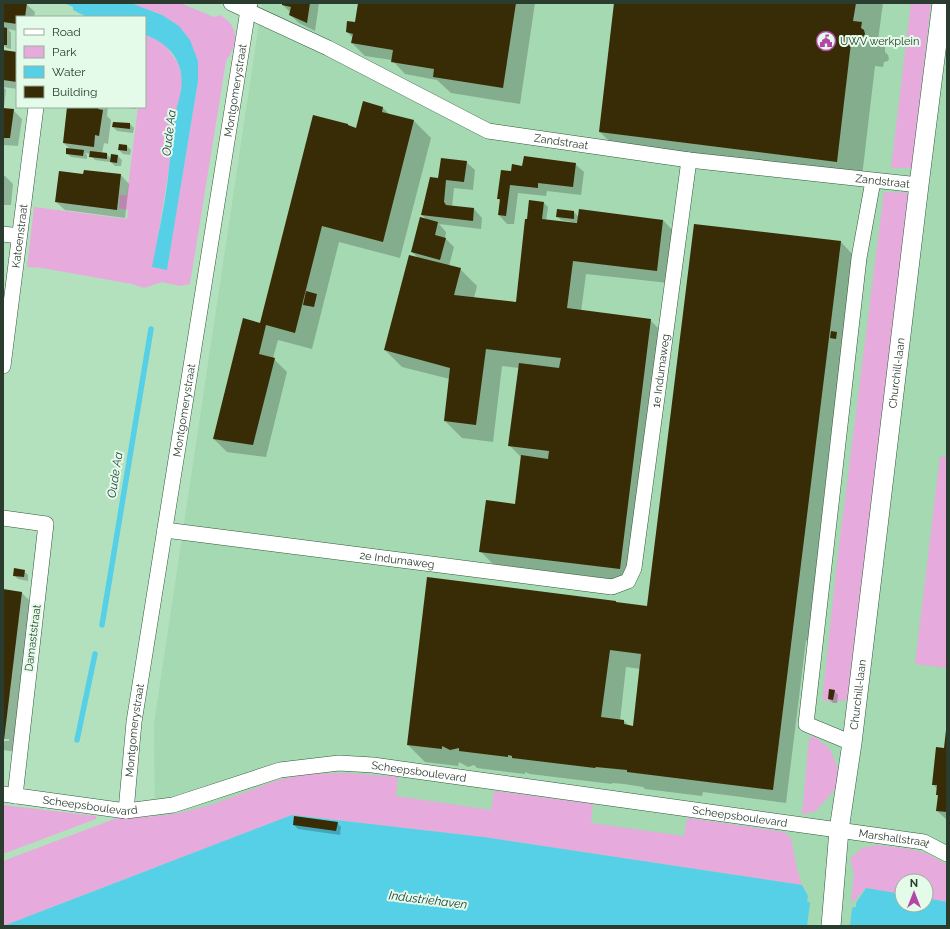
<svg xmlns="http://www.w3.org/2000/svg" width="950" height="929" font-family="Raleway,sans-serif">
<rect width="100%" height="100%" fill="#b3e1be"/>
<path fill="#a4d9b1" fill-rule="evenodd" d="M262 3H947V926H168L155 832 154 724ZM902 881H926V905H902Z"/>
<g fill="#e7aadd">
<path d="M131 3H180L214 17 220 15C240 26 238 44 226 61L190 284 180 286 162 282 144 288 132 284 42 268 27 267 34 207 127 219 128 210 119 208 120 195H127L138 107H145V35L158 40 165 45 178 63 182 78 181 97 177 107 171 146 169 169 153 267 167 269 198 81V69L179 26 162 15Z"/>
<path d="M911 3H931L912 168H891Z"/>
<path d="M884 192 909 193 847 700 832 702 823 700V693L837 562Z"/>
<path d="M940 456 947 457V668L915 664Z"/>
<path d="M814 736 830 749 839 771 836 788 816 811 802 815 809 739Z"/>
<path d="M346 773 398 777 396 796 491 810 494 791 593 804 591 823 684 836 687 818 784 832 791 838 797 869 802 885 483 837 292 815 3 926V861L117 818 147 817 175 814 211 805 278 780 308 774Z"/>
<path d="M3 805 96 816V819L3 854Z"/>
<path d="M877 845 910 849 928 854 947 865V902L926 898V881H902V894L866 888 853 902 851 903 854 873 850 859 862 848Z"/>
</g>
<g fill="#56d0e7">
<path d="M64 3H131L162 15 179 26 190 40 198 61V81L167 270 152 267C158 235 166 201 169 168 171 152 172 136 174 120 177 102 185 89 180 69 176 52 161 40 145 35V17H87L73 10V7Z"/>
<path d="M292 815 483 837 802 885 808 896 807 901 810 903 807 926H3Z"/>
<path d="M866 888 902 894V905H926V898L947 902V926H850L852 909 853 907H856V903Z"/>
</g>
<g fill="#0003" fill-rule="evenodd">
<path d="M5 3H25L35 12 34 17H17V31L8 29 11 33V49L7 48 3 45V7H4Z"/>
<path d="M283 3H319L315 31 299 23 290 15 291 13 283 5Z"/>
<path d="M359 3H535L520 104 451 93 437 80 405 74 392 60 365 56 352 43 353 38 347 32 355 23Z"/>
<path d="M615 3H883L878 40 885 47V52L888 55 889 59 888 61 884 62 883 67 875 66 861 185 624 156 600 132Z"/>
<path d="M3 51 17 53V89L3 87Z"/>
<path d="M3 87 6 90 4 106 3 105Z"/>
<path d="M68 107H112H108L107 116 111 120 108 144 104 143 102 153 107 154 111 159 112 155 118 156 122 160 121 166H115L110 161V162L95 160 91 156V154L85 153 87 155V159L71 157 67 153 70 149 64 143Z"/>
<path d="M120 107H136V109Z"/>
<path d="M382 107 390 115 414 121 431 138 400 258 339 242 312 349 278 340 273 358 287 372 266 457 227 452 214 439 244 319 261 324 348 125 350 127 357 129Z"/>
<path d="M3 109 13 110 22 119 18 146 3 145Z"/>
<path d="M130 124 134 128 133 133 117 131 113 127Z"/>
<path d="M127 146 131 150 130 155 123 154 119 150Z"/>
<path d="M466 162 475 170 473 190 454 188 452 207 474 209 482 218 481 229 439 224 446 232 445 238 454 247 449 266 460 269 477 286 474 298 520 304 544 203 548 207 546 221 578 224 579 223 561 220 557 216 574 212 579 217 663 220 675 233 669 283 586 274 581 312 650 320 667 337 633 582 493 564 480 551 516 505 522 458 509 445 519 368 502 366 493 442 462 438 445 421 450 379 402 367 385 350 418 258 412 252 427 220 422 215 439 179Z"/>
<path d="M575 164 584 172 581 195 547 191 546 196 518 193 514 224H507L499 215 501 201 498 199 512 172 523 167Z"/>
<path d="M84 175H121L129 184 125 218 65 210 56 202Z"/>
<path d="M3 176H5L13 184 11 205H3Z"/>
<path d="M841 242 853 255 823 505 827 509 810 641 806 640 786 803 703 792 702 796 645 789 643 787 624 784 612 783V784L530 774 525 772V774L477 768 474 765 468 767 459 762 458 766 425 762 408 745 616 602 617 603 648 607ZM626 667 641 669 634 727 629 726 624 721H620Z"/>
<path d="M24 571 28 575V581L18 579 14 575Z"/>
<path d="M3 590 22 593 35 606 17 752 3 750V741H9V739H3Z"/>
<path d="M834 691 838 695 837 703H833L829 699Z"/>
<path d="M947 730V820L937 811 939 797 937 795V789L933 784 945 749Z"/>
<path d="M337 823 341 827 340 835 298 829 294 825Z"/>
</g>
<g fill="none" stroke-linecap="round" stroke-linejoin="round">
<g stroke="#56d0e7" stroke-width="5.5">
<path d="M102 625 151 329"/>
<path d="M77 740 95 654"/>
</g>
</g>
<g fill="#372c05" fill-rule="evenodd">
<path d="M4 3H27L25 17H17V24L3 22Z"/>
<path d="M282 3H310L307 23 289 15 291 7 282 5Z"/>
<path d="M358 3H516L503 88 433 77 434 69 391 62 393 50 351 43 353 34 346 32 347 21 355 22Z"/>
<path d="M614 3H856L853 21 862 22 861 28 864 30 865 34 863 37 860 38 859 43H851L837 162 599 132Z"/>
<path d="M3 27 7 28V45H3Z"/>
<path d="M3 50 17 52V82L3 80Z"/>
<path d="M363 101 383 107 382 112 414 120 383 242 322 226 295 333 266 325 259 354 275 358 253 445 213 439 243 318 260 323 313 115 348 124V125L356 128Z"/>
<path d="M67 107H99L98 109 103 110 99 136 95 135 94 147 63 143Z"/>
<path d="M3 108 14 109 10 138H3Z"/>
<path d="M113 122 130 123V129L112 127Z"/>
<path d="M119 144 127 145V151L118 150Z"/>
<path d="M66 148 84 150 83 156 66 154Z"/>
<path d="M90 151 107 153V159L89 157Z"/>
<path d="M111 154 118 155 117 163 110 162Z"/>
<path d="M524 156 576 163 573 187 538 183V188L510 185 506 216 498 215 500 199H497L501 170 511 171 512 164 522 166Z"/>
<path d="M441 158 467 161 464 182 446 180 444 202 446 205 474 208 473 221 421 215 430 177 438 178Z"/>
<path d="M84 170 121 174 117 210 55 202 59 171 83 174Z"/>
<path d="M529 200 544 202 542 219 577 223 579 209 663 220 657 271 573 261 567 308 651 319 620 569 479 552 486 500 515 504 521 455 548 459 549 451 508 446 519 363 559 368 561 358 486 349 476 425 444 421 450 368 384 350 409 255 461 268 454 295 516 302 525 219H527Z"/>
<path d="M557 209 574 211V219L556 217Z"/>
<path d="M420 217 438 222 435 235 446 238 440 260 411 252Z"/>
<path d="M694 224 841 241 773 790 627 772V770L606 768 596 767 595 768 512 758V756L508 755V757L459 751V748L450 750 442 746V749L407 745 427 577 616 601V602L647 606ZM610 650 641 654 633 726 624 724V720L601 717Z"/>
<path d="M306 291 317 294 314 307 303 305Z"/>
<path d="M831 331 837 332 836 339 830 338Z"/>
<path d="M14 568 25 570 24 577 13 576Z"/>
<path d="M3 589 22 592 4 740 3 739Z"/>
<path d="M829 689 835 690 833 700 828 699Z"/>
<path d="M946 730H947V812L936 811 938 795H936L937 785H932L936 747 944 748Z"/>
<path d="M294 816 338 822 336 831 293 825Z"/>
</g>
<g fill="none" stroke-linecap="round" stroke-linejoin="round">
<g stroke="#2f593c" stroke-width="16">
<g id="minor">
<path id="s1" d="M231 3 328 48 488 131 689 160 919 185"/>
<path d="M3 234 19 236"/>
<path id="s2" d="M3 366 36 107"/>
<path d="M3 518 46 524 15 796"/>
<path id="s3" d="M165 530 612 587 628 581 634 568 689 160"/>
<path d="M852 743 806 724 859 258 873 181"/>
<path id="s4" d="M3 794 126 811 173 805 280 770 339 763 373 765 924 842 947 854"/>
<path id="s5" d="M126 811 134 722 248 10 250 3"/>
</g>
</g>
<g stroke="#2f593c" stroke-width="20">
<g id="tertiary">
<path id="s6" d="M831 926 839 830 852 743 919 185 942 3"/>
</g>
</g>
<use href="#minor" stroke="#fff" stroke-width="15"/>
<use href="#tertiary" stroke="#fff" stroke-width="19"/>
</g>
<defs>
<g id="civic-ring" transform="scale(1)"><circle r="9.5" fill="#e4fbe9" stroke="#b347a7" stroke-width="1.5"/><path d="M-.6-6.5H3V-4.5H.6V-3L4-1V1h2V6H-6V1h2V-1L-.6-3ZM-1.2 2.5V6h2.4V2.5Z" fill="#b347a7"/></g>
</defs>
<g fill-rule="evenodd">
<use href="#civic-ring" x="826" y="41"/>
</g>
<g text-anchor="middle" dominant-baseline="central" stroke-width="4" stroke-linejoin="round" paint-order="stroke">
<g font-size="11" fill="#2a3c2e" stroke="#e4fbe9" text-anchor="start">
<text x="840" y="41">UWV werkplein</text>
</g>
<g font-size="11" fill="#2a3c2e" stroke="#e4fbe9">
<text stroke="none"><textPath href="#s5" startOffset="729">Montgomerystraat</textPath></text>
<text stroke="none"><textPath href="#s1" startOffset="361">Zandstraat</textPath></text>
<text stroke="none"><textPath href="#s1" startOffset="685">Zandstraat</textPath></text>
<text stroke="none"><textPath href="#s2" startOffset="131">Katoenstraat</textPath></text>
<text stroke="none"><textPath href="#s3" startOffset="681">1e Indumaweg</textPath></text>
<text stroke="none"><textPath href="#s6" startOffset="557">Churchill-laan</textPath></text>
<text stroke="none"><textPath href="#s5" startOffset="405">Montgomerystraat</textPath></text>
<text stroke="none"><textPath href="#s3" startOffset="234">2e Indumaweg</textPath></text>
<text transform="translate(33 638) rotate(-83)">Damaststraat</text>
<text stroke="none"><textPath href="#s6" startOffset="233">Churchill-laan</textPath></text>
<text stroke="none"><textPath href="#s5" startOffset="81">Montgomerystraat</textPath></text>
<text stroke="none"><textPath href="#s4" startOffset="424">Scheepsboulevard</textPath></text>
<text stroke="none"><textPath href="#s4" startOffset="88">Scheepsboulevard</textPath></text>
<text stroke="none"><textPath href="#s4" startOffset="748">Scheepsboulevard</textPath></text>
<text stroke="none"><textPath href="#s4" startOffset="904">Marshallstraat</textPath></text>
</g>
<g font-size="12" font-style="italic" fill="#203b40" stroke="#e4fbe9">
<text transform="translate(169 133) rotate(-83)">Oude Aa</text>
<text transform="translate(115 475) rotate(-81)">Oude Aa</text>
<text transform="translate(428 900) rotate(7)">Industriehaven</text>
</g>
</g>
<rect width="950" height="929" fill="none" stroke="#2a3c2e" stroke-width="8"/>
<rect x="16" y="16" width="130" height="92" fill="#e4fbe9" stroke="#9aaf9e"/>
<rect x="24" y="29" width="20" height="6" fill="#ffffff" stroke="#9aaf9e"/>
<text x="52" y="36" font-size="12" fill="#2a3c2e">Road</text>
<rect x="24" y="46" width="20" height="12" fill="#e7aadd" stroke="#9aaf9e"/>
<text x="52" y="56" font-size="12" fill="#2a3c2e">Park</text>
<rect x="24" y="66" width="20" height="12" fill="#56d0e7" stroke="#9aaf9e"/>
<text x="52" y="76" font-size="12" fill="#2a3c2e">Water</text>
<rect x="24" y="86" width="20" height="12" fill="#372c05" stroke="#9aaf9e"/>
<text x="52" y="96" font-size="12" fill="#2a3c2e">Building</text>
<g transform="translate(914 893)"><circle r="19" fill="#e4fbe9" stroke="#9aaf9e"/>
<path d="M0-3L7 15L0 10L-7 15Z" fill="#b347a7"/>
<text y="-6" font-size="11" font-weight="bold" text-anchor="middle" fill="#2a3c2e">N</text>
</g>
</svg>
